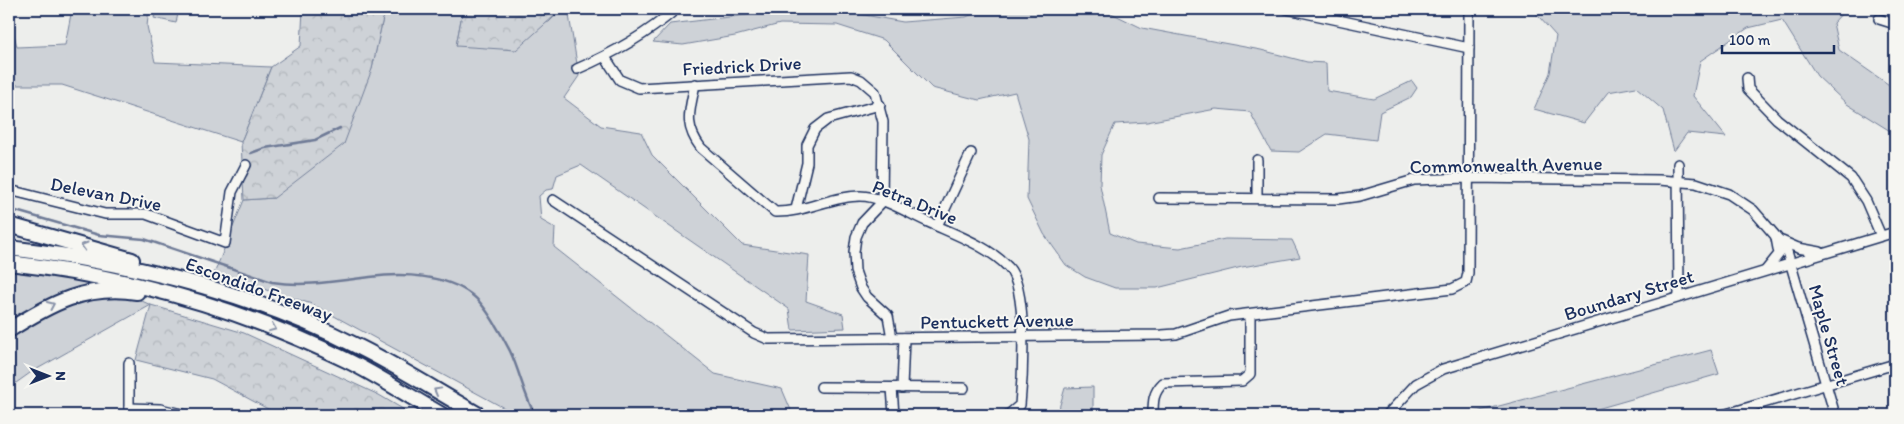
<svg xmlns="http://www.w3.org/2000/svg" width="1904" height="424" font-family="Itim,sans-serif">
<defs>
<pattern id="forest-crowns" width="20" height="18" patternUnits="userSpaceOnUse" patternTransform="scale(1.25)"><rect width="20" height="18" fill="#ced2d7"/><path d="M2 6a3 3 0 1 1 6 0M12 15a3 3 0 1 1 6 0" fill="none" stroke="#b0b5bb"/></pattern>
</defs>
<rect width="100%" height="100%" fill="#edeeec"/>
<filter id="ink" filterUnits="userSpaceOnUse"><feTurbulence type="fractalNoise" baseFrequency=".02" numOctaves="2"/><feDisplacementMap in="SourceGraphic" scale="10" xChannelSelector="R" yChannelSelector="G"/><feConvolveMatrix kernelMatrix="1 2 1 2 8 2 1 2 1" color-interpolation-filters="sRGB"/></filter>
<g filter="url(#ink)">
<g fill="#ced2d7" stroke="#74809a">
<path d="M72 9H149L147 26 155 62 271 67 241 142 62 85H9V31L13 30 17 47 65 45Z"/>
<path d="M156 9H179L176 23 154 18Z"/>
<path d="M385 9H463L456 46 549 22 562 9H568L579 76 564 98 601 126 641 132 652 155 742 245 809 255 806 301 843 314 845 328 792 330 789 309 581 165 557 175 553 189 546 190 539 196 541 220 555 228 554 247 715 374 782 389 793 415H517L312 304 214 274 244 200 274 198 372 69Z"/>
<path d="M771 9H848V12L903 22 966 17 985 9H1106L1107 11 1142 28 1261 50 1307 62 1326 63 1327 91 1374 99 1412 81 1417 88 1411 97 1380 112 1376 140 1327 134 1299 152 1271 151 1250 112 1216 109 1147 122 1115 124 1101 155 1100 185 1110 233 1136 244 1180 248 1225 239 1292 240 1300 257 1242 267 1157 288H1115L1085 277 1066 265 1044 234 1027 199 1029 139 1015 92 979 100 932 88 884 40 837 25 780 24 735 36 683 45 653 42 670 24 771 12Z"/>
<path d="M1532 9H1846L1833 23 1839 50 1895 89V134L1847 104 1817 76 1782 20 1748 28 1700 61 1693 96 1726 137 1687 133 1674 151 1663 110 1636 87 1608 92 1584 123 1534 109 1550 73 1556 36Z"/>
<path d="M9 269 96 281 151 305 30 373 9 388Z"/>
<path d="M1711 350 1719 374 1576 415H1465Z"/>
<path d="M1093 387V415H1057L1065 388Z"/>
</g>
<g fill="url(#forest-crowns)" stroke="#74809a">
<path d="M303 9H385L372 69 344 144 274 198 244 200 241 142 271 67 301 46Z"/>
<path d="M463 9H562L516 50 456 46Z"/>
<path d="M151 305 244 333 379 395 413 415H279L212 379 136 360Z"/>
</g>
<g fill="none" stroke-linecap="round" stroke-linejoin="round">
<g stroke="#6e7a96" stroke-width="2.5">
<path d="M251 153 265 148 315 140 340 128"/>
<path d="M9 209 99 235 144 239 272 282C305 287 336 281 370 277 402 273 445 274 472 295 485 304 503 337 510 351 520 372 524 395 535 415"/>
</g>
<g stroke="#1b2f5e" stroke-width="12">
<g id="minor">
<path d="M1287 9 1469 48"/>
<path d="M1879 19 1895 24"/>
<path d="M605 57 620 80 639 88 851 76 861 80 875 92 883 122 882 202 862 223 856 237 854 252 855 271 861 288 867 297 888 316 892 338"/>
<path d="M577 69C612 54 647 34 676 9"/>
<path d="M1747 78 1748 89 1777 119 1851 178 1866 201 1881 236"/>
<path d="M695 84C690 111 683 124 701 148L775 212C804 213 831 196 860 196 882 196 908 213 928 222 954 234 988 246 1008 267 1028 287 1023 375 1020 405L1008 415"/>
<path d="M1678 164 1679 297"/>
<path d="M9 190 105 214H146L225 243 232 192 246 165"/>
<path d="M1159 198 1338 199 1360 196 1414 180 1468 178 1659 180 1696 183 1729 194 1753 210 1786 248 1835 415"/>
<path d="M1257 198V160"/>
<path d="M553 200 754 333 768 339 1162 335 1176 334 1229 316 1452 289 1466 282 1468 273 1469 9"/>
<path d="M796 209 807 163V145L815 129 828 119 880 105"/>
<path d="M937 226 971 153"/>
<path d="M1782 241 1798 248 1820 252"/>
<path d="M1766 270 1779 254 1776 238"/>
<path d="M821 387 964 388"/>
<path d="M892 388 894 415"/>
<path d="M902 388 904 338"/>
<path d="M129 408 160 409 186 415"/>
<path d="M129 415V363"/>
<path d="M1153 415C1153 401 1153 393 1163 383L1242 381 1250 374V314"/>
<path d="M1387 415 1416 384 1443 369 1895 232"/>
<path d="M1723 415 1895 364"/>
</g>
</g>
<g stroke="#1b2f5e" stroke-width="18">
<g id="highway">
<path d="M9 225 132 260"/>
<path d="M9 248C130 262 252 292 361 348 401 368 440 393 479 415"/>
<path d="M9 263C126 276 240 308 346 360 379 376 410 397 442 415"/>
<path d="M9 330C50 304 86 284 137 292"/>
</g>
</g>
<use href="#minor" stroke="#f6f6f2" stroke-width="9"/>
<use href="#highway" stroke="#f6f6f2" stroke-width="14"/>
</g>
<defs><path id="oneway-chevron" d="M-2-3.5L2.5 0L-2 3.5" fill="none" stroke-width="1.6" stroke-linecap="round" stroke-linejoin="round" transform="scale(1.25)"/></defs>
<g stroke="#8892a8">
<use href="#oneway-chevron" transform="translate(84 246) rotate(-164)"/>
<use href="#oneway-chevron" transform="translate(51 305) rotate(-24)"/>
<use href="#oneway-chevron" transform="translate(273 328) rotate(22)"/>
<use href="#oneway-chevron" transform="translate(437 391) rotate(-151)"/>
</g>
</g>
<g text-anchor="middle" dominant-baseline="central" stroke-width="4" stroke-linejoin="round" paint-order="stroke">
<g font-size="19" fill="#1b2f5e" stroke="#f6f6f2">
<text transform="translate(742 66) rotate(-3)">Friedrick Drive</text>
<text transform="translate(1506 165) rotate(-1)">Commonwealth Avenue</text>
<text transform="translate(106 194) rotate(11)">Delevan Drive</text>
<text transform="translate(915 202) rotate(22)">Petra Drive</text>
<text transform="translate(259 289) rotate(20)">Escondido Freeway</text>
<text transform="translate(1629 295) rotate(-17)">Boundary Street</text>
<text transform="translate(997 321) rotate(-1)">Pentuckett Avenue</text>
<text transform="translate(1829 335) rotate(74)">Maple Street</text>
</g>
</g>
<rect width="1904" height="424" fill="none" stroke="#f6f6f2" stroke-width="30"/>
<rect x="15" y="15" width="1874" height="394" fill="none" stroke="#1b2f5e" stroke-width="2" filter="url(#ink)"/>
<g transform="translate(48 376) rotate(90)" stroke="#f6f6f2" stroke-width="4" paint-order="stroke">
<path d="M0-4L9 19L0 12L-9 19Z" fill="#1b2f5e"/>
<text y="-8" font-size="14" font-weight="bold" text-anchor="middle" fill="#1b2f5e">N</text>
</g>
<path d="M1722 45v8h112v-8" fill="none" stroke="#1b2f5e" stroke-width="2.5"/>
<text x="1729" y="45" font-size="15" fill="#1b2f5e" stroke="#f6f6f2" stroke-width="4" paint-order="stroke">100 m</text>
</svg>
